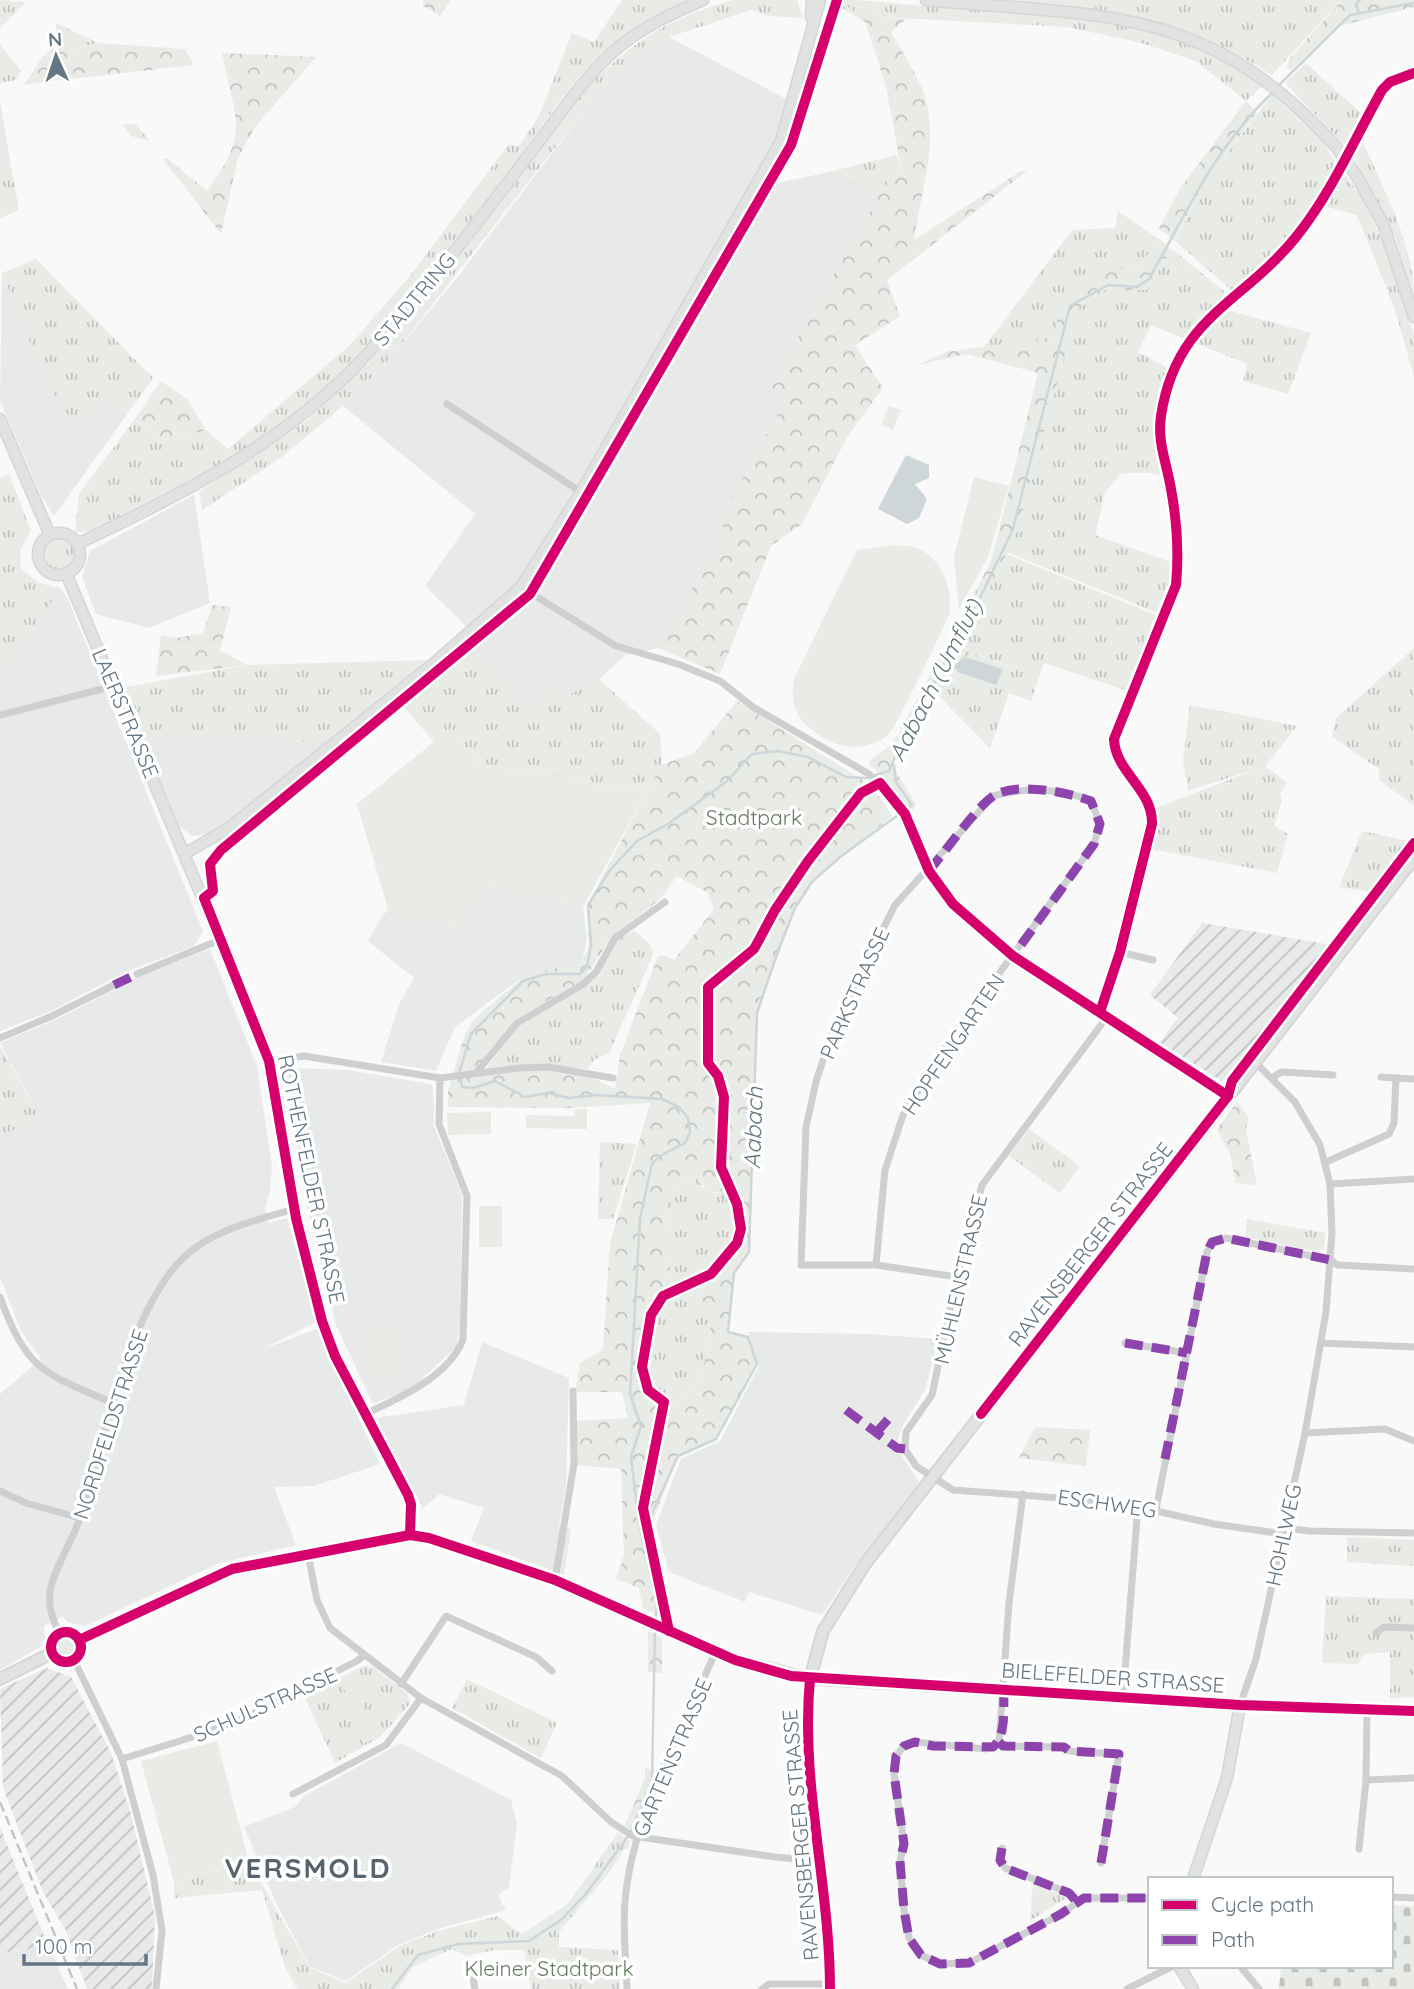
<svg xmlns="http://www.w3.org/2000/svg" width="1414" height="1989" font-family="Quicksand,sans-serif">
<defs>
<pattern id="industrial-furrows" width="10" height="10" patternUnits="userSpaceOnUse" patternTransform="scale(1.75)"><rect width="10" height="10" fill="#e8e9e9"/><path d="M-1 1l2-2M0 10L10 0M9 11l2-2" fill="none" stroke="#c0c1c2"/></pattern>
<pattern id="grass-tufts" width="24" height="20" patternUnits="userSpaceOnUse" patternTransform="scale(1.75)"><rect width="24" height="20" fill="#e8ebe6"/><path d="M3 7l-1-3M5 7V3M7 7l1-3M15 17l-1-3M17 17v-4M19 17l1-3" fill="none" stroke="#c0c3c0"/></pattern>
<pattern id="forest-crowns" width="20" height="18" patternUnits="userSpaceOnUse" patternTransform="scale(1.75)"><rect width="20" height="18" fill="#e8ebe6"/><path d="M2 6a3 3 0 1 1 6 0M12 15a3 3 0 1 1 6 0" fill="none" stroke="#c0c3c0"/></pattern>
<pattern id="cemetery-stones" width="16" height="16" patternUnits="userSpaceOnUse" patternTransform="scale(1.75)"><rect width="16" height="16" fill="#e8ebe6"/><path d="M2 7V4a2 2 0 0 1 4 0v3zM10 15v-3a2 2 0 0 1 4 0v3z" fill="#c0c3c0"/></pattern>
</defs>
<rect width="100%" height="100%" fill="#f9f9f9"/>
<g fill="#e8e9e9">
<path d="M669 37 790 101 779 134 756 179 773 184 829 172 880 194 770 386 787 397 718 522 727 528 658 648 626 655 599 679 563 698 527 707 472 646 467 627 425 586 475 514 343 406 393 355 460 274 600 90 631 60Z"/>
<path d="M0 101 11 167 0 171Z"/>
<path d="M2 273 47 384 76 425 107 399 128 413 54 516 41 495 0 401Z"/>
<path d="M194 495 210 603 149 628 96 614 82 577 90 551Z"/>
<path d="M60 588 67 597 203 931 194 946 125 972 51 1011 0 1031V660L8 668Z"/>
<path d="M142 739 327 742 232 819 208 834 193 836 179 826Z"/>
<path d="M485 886 583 907 587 938 582 963 527 974 455 1027 436 1071 381 1062 400 1002 414 978 368 941 377 924 388 909 407 920 458 928Z"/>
<path d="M210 949 257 1066 272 1167 270 1192 265 1209 268 1223 287 1218 316 1322 263 1349 317 1329 380 1464 314 1486 274 1487 296 1545 217 1564 85 1626 68 1622 63 1617 44 1626 45 1638 40 1647 0 1670V1394L41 1359 21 1331 0 1277V1135L41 1119 0 1043 53 1021 138 977Z"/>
<path d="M297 1068 347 1070 431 1084 433 1088 434 1126 462 1195 460 1326 456 1347 412 1388 373 1404 336 1325 306 1204 286 1075 290 1070Z"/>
<path d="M748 1332 869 1334 938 1339 925 1390 903 1425 898 1439 899 1452 918 1480 917 1486 853 1568 822 1615 749 1592 745 1602 669 1572 656 1525 681 1459 720 1441 759 1366Z"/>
<path d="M482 1342 569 1378 566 1487 559 1527 571 1529 564 1575 471 1541 484 1508 439 1494 423 1509 376 1418 464 1405Z"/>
<path d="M401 1743 511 1800 517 1823 509 1887 498 1895 506 1910 438 1929 398 1945 346 1981 310 1967 278 1907 244 1827 295 1807 304 1796Z"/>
<path d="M48 1946 68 1989H0V1953Z"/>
</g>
<g fill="url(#industrial-furrows)">
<path d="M1202 923 1332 945 1227 1080 1221 1081 1160 1042 1178 1018 1150 995Z"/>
<path d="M47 1668 71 1677 111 1753 130 1811 155 1916 152 1989H87L66 1931 43 1892 3 1788 0 1689Z"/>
<path d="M0 1827 48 1946 0 1953Z"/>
</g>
<g fill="url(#grass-tufts)">
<path d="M0 0 26 2 0 28Z"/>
<path d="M622 0H688C660 13 634 26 611 46 565 84 529 147 492 195 436 266 379 342 310 402 264 441 212 472 158 498 135 509 101 534 75 532L79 494 135 419 164 442 206 430 228 449 350 345 414 271 508 145 519 146 539 116 572 33 594 42Z"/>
<path d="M733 0H797L803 18 768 16 751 10 669 37 631 60 600 90 393 355 343 406 282 457 202 510 199 492 307 420 370 362 585 90C633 41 666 19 733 0Z"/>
<path d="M842 0C877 0 913 6 948 8 1057 15 1171 18 1263 85L1246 101 1196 61 1138 42 1067 27 883 17 870 7 842 8Z"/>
<path d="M983 0H1341L1272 75C1179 17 1091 4 983 0Z"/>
<path d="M56 23 98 43 43 56 56 45Z"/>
<path d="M0 44 21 71 16 80 0 83Z"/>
<path d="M1306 63 1364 116 1347 148 1285 83Z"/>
<path d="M1272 95 1322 140 1337 164 1291 238 1231 290 1175 241 1203 185Z"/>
<path d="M1363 142C1384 191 1414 244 1414 298L1395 237 1354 158Z"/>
<path d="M896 155 901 168 880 194 829 172Z"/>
<path d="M11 167 19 210 0 218V171Z"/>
<path d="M1345 174 1366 205 1396 273 1414 336V377L1395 310 1357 215 1327 207Z"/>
<path d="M1118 211 1160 240 1139 265 1105 273 1054 337 984 347 1072 230 1115 228Z"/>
<path d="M1172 249 1225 292C1222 309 1198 325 1187 340L1151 325 1138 352 1172 370C1161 412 1153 434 1167 477L1150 473H1122L1105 492 1095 535 1176 564 1171 591 1162 615 1007 552 1017 531 1077 309 1105 290H1147Z"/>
<path d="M36 259 153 378 128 413 107 400 76 426 47 384 2 273Z"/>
<path d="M1223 309 1311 333 1288 394 1243 381 1247 364 1193 342Z"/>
<path d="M9 474 31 531 20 550 21 569 39 583 60 588 8 668 0 660V478Z"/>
<circle cx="58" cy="554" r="17"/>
<path d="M1006 554 1161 617 1128 691 1044 663 1031 701 1009 693 990 748 933 690 945 670 999 688 1010 666 959 649Z"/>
<path d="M472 646 527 707 548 686 563 698 599 679 660 734 662 765 646 793 478 763 451 728 434 742 403 706Z"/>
<path d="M1414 648V806L1380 781 1379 769 1332 737 1336 718Z"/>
<path d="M432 660 327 742 142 739 121 688 247 665Z"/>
<path d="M1190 705 1297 726 1265 766 1287 783 1280 794 1282 800 1274 826 1288 834 1277 873 1151 849 1155 808 1263 767 1188 791 1183 761Z"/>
<path d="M1362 831 1409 841 1371 892 1339 887Z"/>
<path d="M634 931 650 944 653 955 609 1053 594 1060 587 1069 548 1065 485 1070 518 1025 584 987 617 939Z"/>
<path d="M0 1046 41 1119 0 1135Z"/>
<path d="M1029 1129 1080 1166 1060 1193 1009 1156Z"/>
<path d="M600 1142 637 1144 613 1219H598Z"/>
<path d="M700 1176 702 1187 715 1194 734 1188C749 1219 746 1255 714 1275 706 1280 696 1281 691 1289 697 1300 708 1315 710 1328 711 1336 707 1347 706 1355 691 1429 627 1411 642 1339 647 1316 653 1298 675 1287L664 1248V1234L676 1179Z"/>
<path d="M1247 1219 1325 1233 1324 1249 1318 1252 1245 1237Z"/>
<path d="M1347 1537 1414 1540V1566L1347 1562Z"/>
<path d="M1326 1596 1414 1599V1697L1390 1698V1652L1365 1654 1358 1664 1322 1663Z"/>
<circle cx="66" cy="1647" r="9"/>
<path d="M363 1666 373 1667 408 1694 410 1704 380 1737 335 1763 304 1696Z"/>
<path d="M467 1679 557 1723 541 1758 452 1708Z"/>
<path d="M618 1832 630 1841 628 1849H624L609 1873 559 1932V1947L618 1950 620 1989H531L524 1950H494L466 1956 452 1949 413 1967 398 1989H297L285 1967 262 1890 174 1898V1882L249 1862 310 1968 346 1983 399 1946 438 1931 498 1916 522 1934 568 1904Z"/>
<path d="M1033 1882 1066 1898 1030 1921Z"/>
</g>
<g fill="url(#forest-crowns)" fill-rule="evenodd">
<path d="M423 0H451L440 16 423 6Z"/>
<path d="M1342 0H1414V7L1336 27 1291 70 1287 68 1289 59Z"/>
<path d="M870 7 883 17 906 19 891 32C902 53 920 77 926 100 938 146 920 196 914 240L1021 171H1027L887 280 900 316 855 345 883 388 849 434 802 524 771 546 720 674 658 648 726 529 718 522 787 397 770 386 880 194 901 168 886 86 865 22 842 8Z"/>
<path d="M98 43 185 49 194 65 25 84 43 56Z"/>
<path d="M222 53 316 57 255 127 238 158 221 234 162 158 168 159 207 191C251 133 235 120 222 53Z"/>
<path d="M1246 101 1257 113 1203 185 1174 241 1159 228 1181 187Z"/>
<path d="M135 124 150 141 131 136 122 125Z"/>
<path d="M1160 240 1172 249 1147 290H1105L1077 310 1017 532 960 649 1010 667 999 688 945 670C924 700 912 734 892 765L916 804 914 809 909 810 888 781 870 765V760L886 749 898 735 991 562 1038 373 967 354 918 365 946 352 1054 337 1060 304 1081 285 1105 273 1139 265Z"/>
<path d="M161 381 188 400 206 430 164 442 135 419Z"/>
<path d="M212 605 231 607 220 650 247 665 156 676 161 635 177 638 203 633Z"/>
<path d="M737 701 872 786 892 816 812 882 795 909 757 1013 749 1252 734 1273 728 1331 748 1337 757 1364 716 1439 678 1456 651 1526 671 1621 643 1608 639 1588 616 1579 624 1555 621 1469 575 1465 576 1421 628 1418 622 1392H575L580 1363 603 1350 610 1244 650 1103 569 1108 448 1107V1091L464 1037 473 1020 527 974 582 963 589 946 587 906 661 765 694 753ZM677 876 708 893 714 909 674 960 664 955 658 956 620 1055 615 1089 586 1075 547 1070 473 1072 517 1018 584 980 609 940 660 899ZM700 1176 707 1194 734 1189C750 1219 746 1255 714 1275 706 1280 696 1281 691 1289 697 1300 708 1316 710 1328 711 1336 707 1347 706 1355 691 1429 627 1411 642 1339 647 1316 653 1298 675 1287L664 1248V1234L676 1179Z"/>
<path d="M1237 1102 1249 1118 1246 1129 1257 1185 1236 1183 1230 1154 1217 1129Z"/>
<path d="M1035 1427 1090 1430 1086 1466 1019 1458Z"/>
<path d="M648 1631 662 1638V1673L648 1672Z"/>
<path d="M645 1768 659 1771 634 1832 625 1825 645 1778Z"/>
</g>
<path fill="url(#cemetery-stones)" d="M1391 1905 1414 1906V1989H1279L1281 1966H1391Z"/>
<g fill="#e8ebe6">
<path d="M889 406 901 410 893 430 881 425Z"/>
<path d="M974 477 1009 486 988 557 959 609 954 557Z"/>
<path d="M893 545C901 546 913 545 920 549 944 562 953 591 949 615 940 634 897 728 887 736 866 752 838 749 817 734 795 717 790 705 794 679L857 550Z"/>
<path d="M451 728 478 763 646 793 583 907 485 886 458 928 407 920 388 909 357 804Z"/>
<path d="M575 1109H587V1129L526 1128V1115L574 1116Z"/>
<path d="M491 1112V1134L448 1135 447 1113Z"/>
<rect x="479" y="1206" width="23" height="41"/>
<path d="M392 1323 410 1373 377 1385 359 1335Z"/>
<path d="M354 1682 375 1739 364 1743 343 1686Z"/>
<path d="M217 1741 249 1862 174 1882 141 1761Z"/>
</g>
<g fill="#ced6d9">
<path d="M906 455 929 465V478L915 484 927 499 919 518 907 524 878 509Z"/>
<path d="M964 657 1003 669 996 685 958 672 955 665Z"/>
</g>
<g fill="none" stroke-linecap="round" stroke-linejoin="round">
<g stroke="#ced6d9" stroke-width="2.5">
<path d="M1359 13 1356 4 1360 0"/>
<path d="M1276 88 1350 15 1414 3"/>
<path d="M643 1533 678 1456 716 1439 757 1364 748 1337 728 1332 734 1273 749 1252 757 1013 777 954 795 908 812 882 840 857 912 805 896 782 894 765"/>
<path d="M655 1621 657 1606 639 1523 631 1457 641 1426 630 1394 640 1218 652 1164 660 1156 685 1143 690 1132 688 1118 679 1107 662 1099 595 1095 569 1098 548 1093 525 1097 495 1081 473 1088 462 1087 459 1073 471 1034 523 981 546 974H580L587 967 591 945 588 905 610 870 637 841 668 824 726 782 752 754 778 751 808 757 846 777 865 778 889 771 906 731 978 602 1013 529 1070 306 1108 285 1137 287 1149 279C1186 213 1216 146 1272 93"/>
<path d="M392 1989 418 1955 458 1944 529 1941 561 1920 586 1894 631 1832 652 1780 655 1628"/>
</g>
<g stroke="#d5d6d7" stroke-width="13">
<g id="secondary">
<path d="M926 0C1103 17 1208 3 1337 148"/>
<path d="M811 17 812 0"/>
<path d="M1356 175 1383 224 1414 317"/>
<path d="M0 419 50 535"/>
<circle cx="59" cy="554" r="21"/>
<path d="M77 544C179 496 277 447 357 365 419 300 474 227 528 156 557 119 583 77 620 46 645 26 673 13 703 0"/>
<path d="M66 573 264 1045 274 1080 296 1218 322 1321 335 1356 408 1495 411 1504 410 1535"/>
<path d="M186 853 229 828 433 664 521 587 581 492 781 141 820 0"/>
<path d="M810 1679 1240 1705 1414 1711"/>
<path d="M1193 1879 1227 1778 1240 1705"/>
<path d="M1179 1966 1193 1989"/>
</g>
</g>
<g stroke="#d5d6d7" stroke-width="14">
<g id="primary">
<circle cx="66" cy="1647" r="15"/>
<path d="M79 1640 232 1569 410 1535 429 1538 555 1580 735 1660 810 1679 823 1631 865 1564 1414 858"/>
<path d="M0 1679 52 1653"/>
</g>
</g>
<g stroke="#cecfd0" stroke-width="7">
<path d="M447 404 581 492"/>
<path d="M521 587 616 646 678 664 720 681 753 707 869 774 901 809 929 871 953 904 1013 956 1228 1096"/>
<path d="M0 715 114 686"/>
<path d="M1120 952 1153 960"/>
<path d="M137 974 222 939"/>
<path d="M1100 1012 1120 952 1152 824C1153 789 1115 772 1114 739L1176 585C1179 553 1177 521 1171 489 1167 464 1157 442 1161 416 1176 317 1242 304 1296 237 1332 192 1354 140 1382 90L1390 82 1414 73"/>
<path d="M1107 1017 982 1185 957 1277 932 1395 906 1432 905 1449 916 1466 953 1490 1115 1502 1214 1524 1283 1534"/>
<path d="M0 1038 52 1016 114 985"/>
<path d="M269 1061 304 1056 440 1078 520 1068 548 1067 613 1078"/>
<path d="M476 1073 517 1023 582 985 596 972 615 938 665 902"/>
<path d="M1381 1077 1414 1079"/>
<path d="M1272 1078 1281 1072 1333 1075"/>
<path d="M1326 1162 1389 1134 1394 1123 1396 1078"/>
<path d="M1330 1184 1414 1179"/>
<path d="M876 1265H801L806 1127 816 1082 833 1029 895 905 993 796C1026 787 1059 788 1091 801L1100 824 1094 844 951 1039 903 1115 885 1170 876 1265 957 1277"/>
<path d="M0 1297C27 1371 43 1373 113 1403"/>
<path d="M1125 1343 1187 1353"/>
<path d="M1321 1343 1414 1347"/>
<path d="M365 1414C398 1399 450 1376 463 1339L467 1196 439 1124 440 1078"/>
<path d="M1305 1433 1385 1429 1414 1441"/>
<path d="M0 1491 26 1503 80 1518"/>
<path d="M1023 1494 1009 1603 999 1742 986 1749 915 1742 904 1746 896 1756 894 1774 904 1844 900 1861 904 1910 909 1938 921 1955 940 1964 969 1963 1061 1914 1084 1898H1150"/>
<path d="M1156 1509 1207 1252 1212 1242 1226 1238 1331 1260 1337 1265 1414 1269"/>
<path d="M1284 1528 1310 1531 1414 1533"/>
<path d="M308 1554 317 1600 330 1628 421 1698 562 1776 611 1822 633 1836 775 1857 807 1860 818 1856"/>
<path d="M555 1580 574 1464 573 1391"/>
<path d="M59 1633C53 1620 48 1607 50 1592 54 1568 72 1542 80 1518 103 1444 128 1312 183 1258 211 1230 257 1220 294 1209"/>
<path d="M1376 1633 1384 1627 1414 1628"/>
<path d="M74 1660 122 1759 153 1875 162 1930 156 1989"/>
<path d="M810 1679C800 1783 830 1885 830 1989"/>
<path d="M401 1684 446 1616 536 1657 552 1671"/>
<path d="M1123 1696 1138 1506"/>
<path d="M1240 1705 1256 1659 1305 1433 1326 1312 1332 1233 1330 1184 1320 1145 1295 1102 1255 1062"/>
<path d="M999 1742 1003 1746 1064 1747 1069 1751 1119 1754 1101 1863"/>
<path d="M122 1759 205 1733 248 1716 357 1661 364 1655"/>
<path d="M1366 1780 1414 1778"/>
<path d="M293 1794 386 1745 421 1698"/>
<path d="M1002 1848 1000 1860 1005 1868 1069 1893 1076 1901"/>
<path d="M1359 1849 1366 1780 1367 1710"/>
<path d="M1391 1897 1414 1898"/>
<path d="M1240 1966 1259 1989"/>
<path d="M471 1967 475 1989"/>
<path d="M627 1989C626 1957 622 1924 626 1892 636 1807 684 1730 715 1652"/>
<path d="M762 1989 769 1984H830"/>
<path d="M1127 1989 1173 1966"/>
</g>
<use href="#secondary" stroke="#e1e2e2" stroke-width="10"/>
<use href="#primary" stroke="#e1e2e2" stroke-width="10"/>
<path stroke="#c3c5c6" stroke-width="2.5" stroke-dasharray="10 5" stroke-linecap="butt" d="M0 1802 77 1989"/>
<g stroke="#d5d6d7" stroke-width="13" stroke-linecap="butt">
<path id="secondary-bridge" d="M1337 148 1356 175"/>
</g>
<use href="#secondary-bridge" stroke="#e1e2e2" stroke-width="10"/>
<g stroke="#8e44ad" stroke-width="9" stroke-dasharray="18 9" stroke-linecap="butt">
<path d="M929 871C944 853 975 809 992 797 1013 781 1068 792 1091 801L1100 824 1094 844 1013 956"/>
<path d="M114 985 137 974"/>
<path d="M1125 1343 1187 1353"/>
<path d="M846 1410 897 1448 905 1449"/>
<path d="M876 1433 891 1416"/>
<path d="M1165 1459 1207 1252 1212 1242 1226 1238 1331 1260"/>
<path d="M1004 1689C1003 1706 1007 1736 993 1747L933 1746 915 1742 904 1746 896 1756 894 1774 904 1844 900 1861 904 1910 909 1938 921 1955 940 1964 969 1963 1061 1914 1084 1898H1150"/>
<path d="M999 1742 1003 1746 1064 1747 1069 1751 1119 1754 1101 1863"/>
<path d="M1002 1848 1000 1860 1005 1868 1069 1893 1076 1901"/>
</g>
<g stroke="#fff" stroke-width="15">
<g id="cycleway">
<path d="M1100 1012 1120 952 1152 824C1153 789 1115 772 1114 739L1176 585C1179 553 1177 521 1171 489 1167 464 1157 442 1161 416 1176 317 1242 304 1296 237 1332 192 1354 140 1382 90L1390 82 1414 73"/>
<path d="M981 1414 1228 1096 1232 1081 1414 843"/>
<path d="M410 1535 411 1504 408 1495 335 1356 322 1321 296 1218 269 1061 204 898 213 891 210 864 221 850 530 594 791 145 837 0"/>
<path d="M669 1631 643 1508 664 1402 648 1390 642 1367 651 1315 663 1296 711 1274 737 1243 741 1229 737 1204 721 1167 724 1097 718 1076 708 1063V987L754 949 775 910 808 861 861 793 880 783 905 814 929 871 953 904 1013 956 1228 1096"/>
<circle cx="66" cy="1647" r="15"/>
<path d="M79 1640 232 1569 410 1535 429 1538 555 1580 735 1660 791 1676 1240 1705 1414 1711"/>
<path d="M810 1679C800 1783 830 1885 830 1989"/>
</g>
</g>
<use href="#cycleway" stroke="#d6006c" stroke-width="10"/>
</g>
<g text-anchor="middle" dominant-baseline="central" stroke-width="7" stroke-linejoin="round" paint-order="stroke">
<g font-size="21" fill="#657683" stroke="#fff">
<text transform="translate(414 299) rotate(-50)">STADTRING</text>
<text transform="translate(126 713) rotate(67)">LAERSTRASSE</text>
<text transform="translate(854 993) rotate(-66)">PARKSTRASSE</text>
<text transform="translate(953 1044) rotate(-56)">HOPFENGARTEN</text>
<text transform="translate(312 1179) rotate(78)">ROTHENFELDER STRASSE</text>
<text transform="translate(1090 1244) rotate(-52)">RAVENSBERGER STRASSE</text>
<text transform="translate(960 1279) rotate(-77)">MÜHLENSTRASSE</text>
<text transform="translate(110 1424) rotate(-72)">NORDFELDSTRASSE</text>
<text transform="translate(1107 1503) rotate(8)">ESCHWEG</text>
<text transform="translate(1283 1535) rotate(-78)">HOHLWEG</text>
<text transform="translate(1113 1677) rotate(4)">BIELEFELDER STRASSE</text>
<text transform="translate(265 1704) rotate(-24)">SCHULSTRASSE</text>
<text transform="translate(672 1757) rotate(-67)">GARTENSTRASSE</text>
<text transform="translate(800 1835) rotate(-95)">RAVENSBERGER STRASSE</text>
</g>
<g font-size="21" fill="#687a64" stroke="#fff">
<text x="754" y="817">Stadtpark</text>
<text x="549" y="1968">Kleiner Stadtpark</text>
</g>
<g font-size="23" font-style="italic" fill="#60757c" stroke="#fff">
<text transform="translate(935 680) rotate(-63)">Aabach (Umflut)</text>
<text transform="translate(753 1128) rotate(-88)">Aabach</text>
</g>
<g font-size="28" font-weight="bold" letter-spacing="2" fill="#57646e" stroke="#fff">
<text x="308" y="1867">VERSMOLD</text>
</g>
</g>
<rect x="1148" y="1877" width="245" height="91" fill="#ffffff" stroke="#c1c8cd" stroke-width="2"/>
<rect x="1162" y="1900" width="35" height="10" fill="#d6006c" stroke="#c1c8cd" stroke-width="2"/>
<text x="1211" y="1912" font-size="21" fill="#657683">Cycle path</text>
<rect x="1162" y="1935" width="35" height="10" fill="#8e44ad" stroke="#c1c8cd" stroke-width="2"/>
<text x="1211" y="1947" font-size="21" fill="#657683">Path</text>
<g transform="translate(56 56) rotate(357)" stroke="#ffffff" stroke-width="5" paint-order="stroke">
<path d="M0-5L12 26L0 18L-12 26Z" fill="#657683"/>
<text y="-10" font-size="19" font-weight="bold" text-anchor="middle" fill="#657683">N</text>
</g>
<path d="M24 1954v10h122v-10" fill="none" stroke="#657683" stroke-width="3.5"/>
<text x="35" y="1954" font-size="21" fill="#657683" stroke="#ffffff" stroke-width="5" paint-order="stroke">100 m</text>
</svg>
